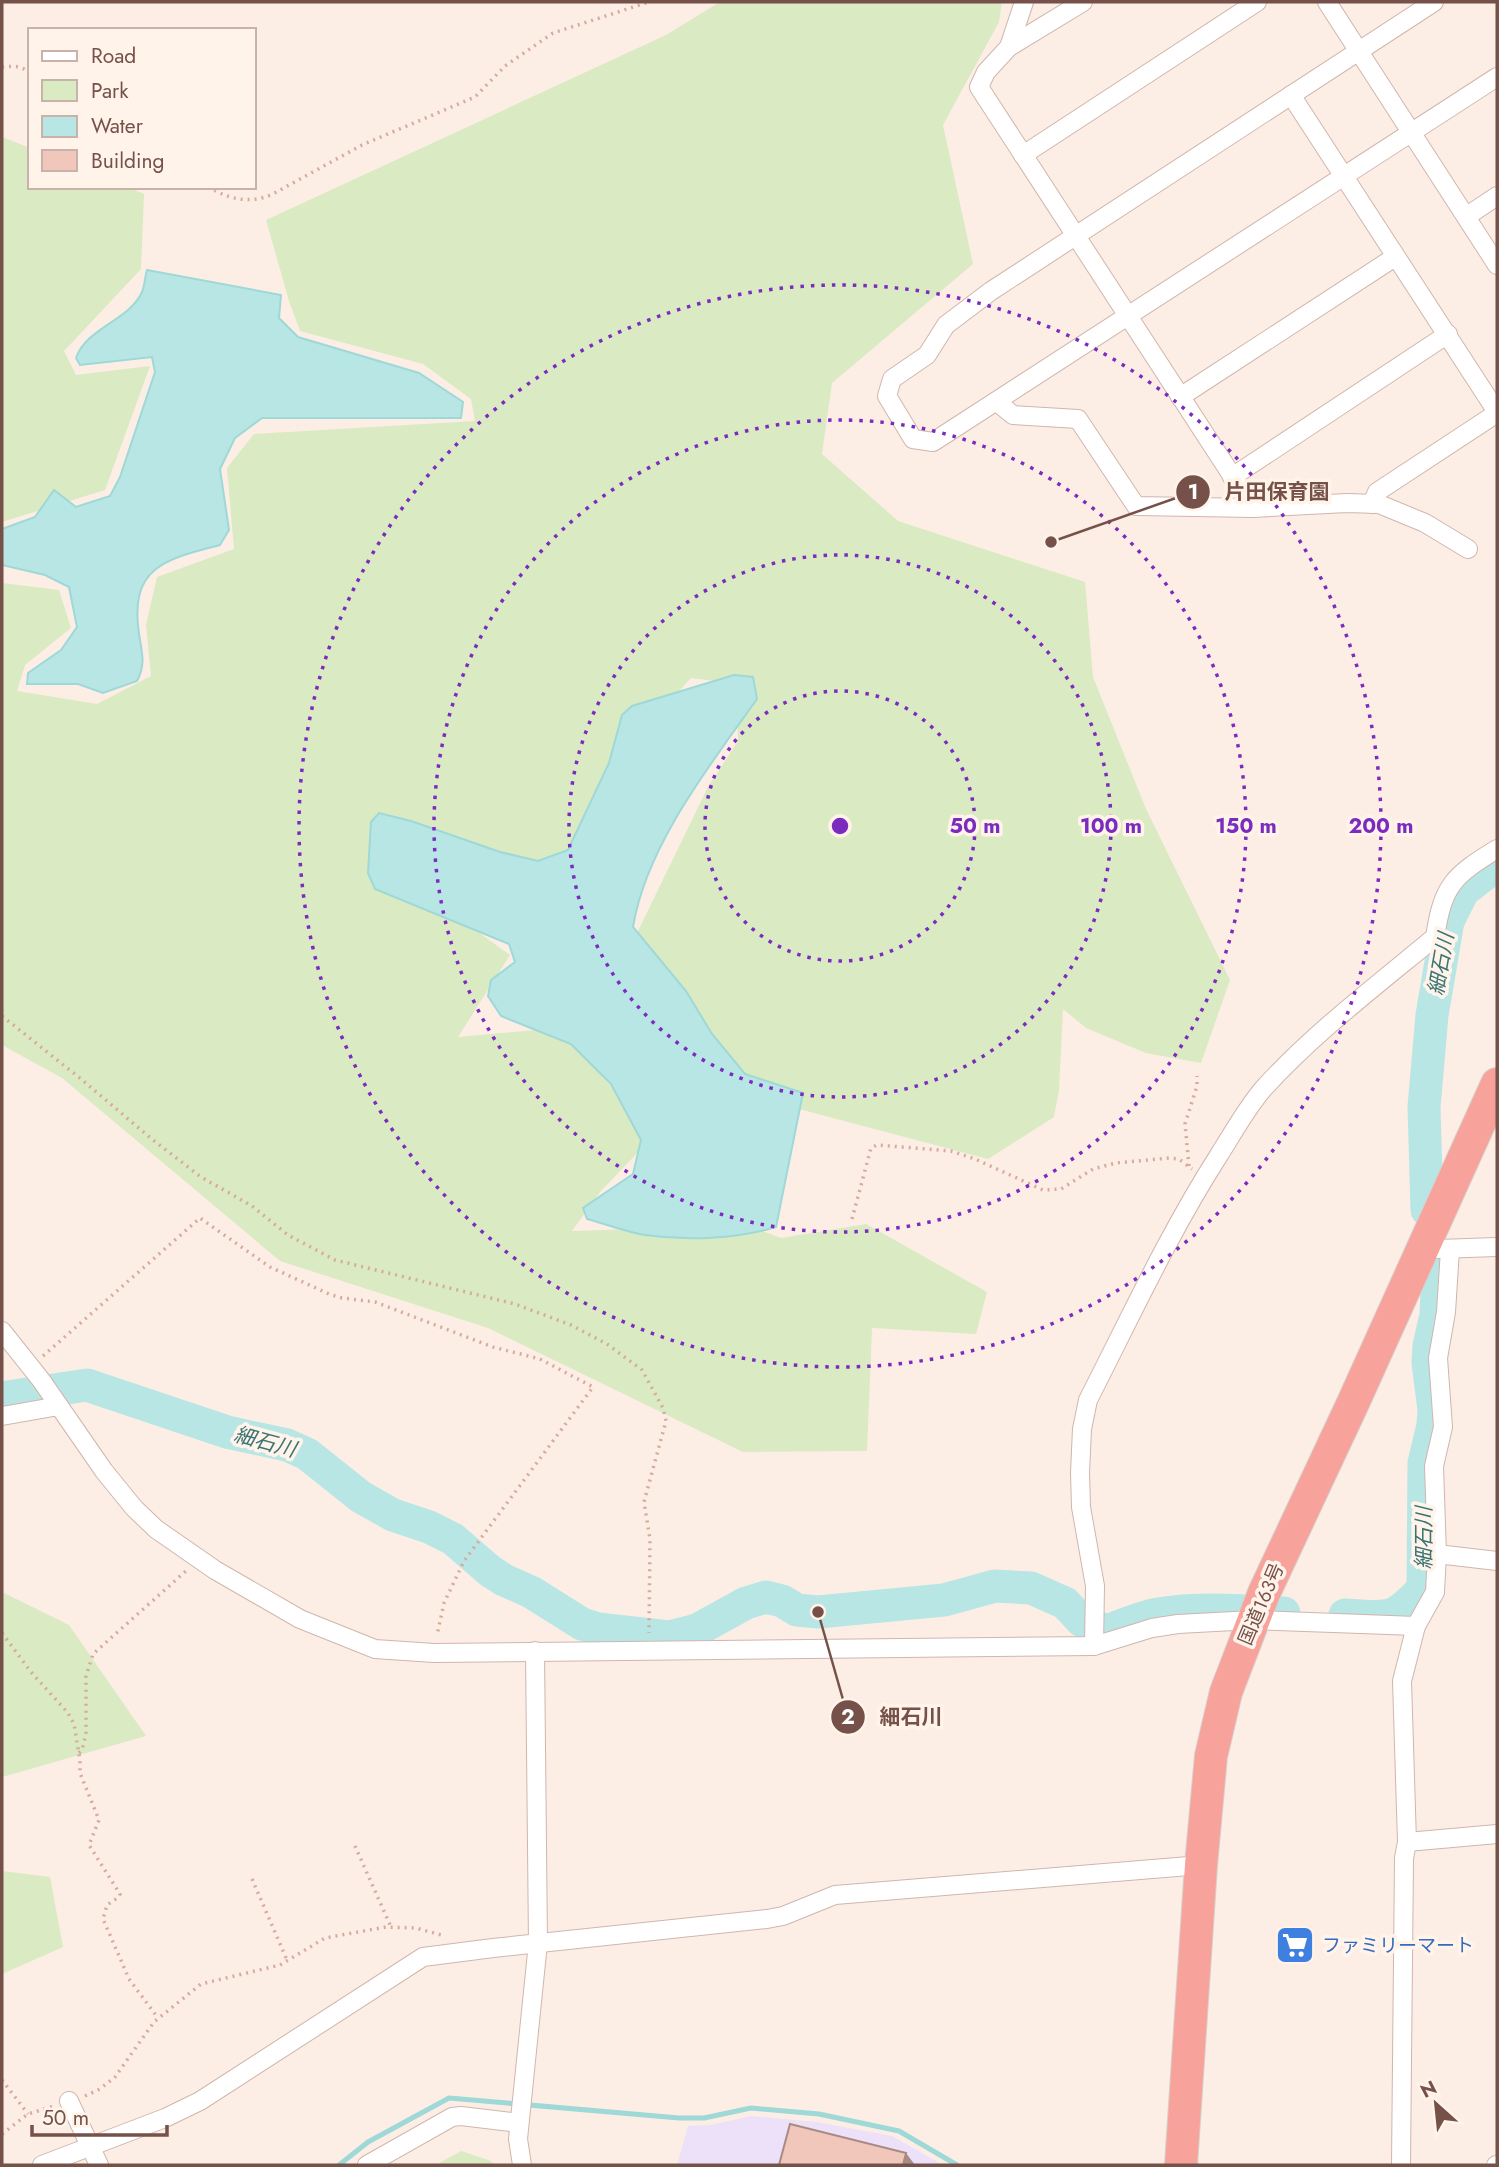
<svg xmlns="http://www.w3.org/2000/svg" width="1499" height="2167" font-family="Jost,'Noto Sans JP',sans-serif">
<rect width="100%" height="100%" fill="#fceee4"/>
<path fill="#ece1f9" d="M751 2116 817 2122 892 2136 943 2165H677L688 2126 710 2125Z"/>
<g fill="#daeac2">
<path d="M720 2H1002L999 22 943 125 973 264 832 383 822 454 898 521 1085 582 1093 677 1146 809 1230 980 1201 1063 1146 1053 1086 1028 1063 1009 1059 1090 1054 1117 988 1159 746 1095 670 1011 638 931 708 787 738 741 737 712 723 682 691 678 628 747 571 877 369 854 510 955 458 1037 558 1028 619 1095 647 1143 600 1192 572 1231 635 1229 730 1219 781 1238 866 1224 987 1292 976 1334 872 1328 867 1451 743 1452 488 1328 280 1261 62 1078 2 1045V583L59 590 71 628 25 665 17 691 97 704 151 676 146 625 157 577 234 549 227 468 254 434 475 421 471 399 423 364 300 331 289 301 266 220 666 35Z"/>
<path d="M2 137 30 148V187H128L144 194 141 269 64 351 76 375 150 366 105 490 2 522Z"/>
<path d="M2 1592 69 1625 146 1736 2 1777Z"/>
<path d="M2 1871 50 1877 63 1947 2 1974Z"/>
<path d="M461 2151 491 2161 494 2165H436Z"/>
</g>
<g fill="#b8e6e5" stroke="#9ed8d7" stroke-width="2">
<path d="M147 270 281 295 279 318 298 337 419 373 463 402 461 418H262L235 438 220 469 229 530 220 545C165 559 129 567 139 634 142 653 146 664 137 681L103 693 78 684H27L28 673 61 650 77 627 69 587 45 575 2 565V529L35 517 54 490 76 507 110 496 120 477 155 372 152 357 80 365 76 358C86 328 129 321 142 292 145 285 145 276 147 270Z"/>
<path d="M734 675 753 677 757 699C710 765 646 846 633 927L686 991 712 1034 745 1074 803 1093 776 1227C736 1239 687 1241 645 1235 626 1232 606 1224 587 1219L583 1208 633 1174 641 1140 611 1084 571 1044 501 1016 488 996 491 980 515 962 509 944 375 889 368 873 371 822 379 813 411 821 500 852 538 861 568 850 609 763 622 715 632 706Z"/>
</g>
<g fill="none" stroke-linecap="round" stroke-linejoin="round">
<path stroke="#9ed8d7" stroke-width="5" d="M339 2165 368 2142 449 2098 679 2118H704L751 2108 819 2114 899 2131 957 2165"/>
<g stroke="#b8e6e5" stroke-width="33">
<path d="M1427 1210 1424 1107 1432 1015 1448 921 1463 891 1497 865"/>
<path d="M2 1398 87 1385 227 1432 287 1445 307 1454 361 1497 393 1515 429 1527 453 1539 490 1571 504 1580 531 1592 582 1624 598 1629 669 1637 697 1630 746 1603 766 1597 782 1601 797 1610 818 1612 944 1600 995 1586 1031 1588 1065 1603 1082 1621 1107 1631C1123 1625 1141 1617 1158 1614 1200 1607 1242 1611 1284 1613"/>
<path d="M1345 1615C1390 1617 1390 1623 1423 1589L1424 1463 1433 1425 1434 1410 1428 1363 1429 1346 1436 1315 1438 1267"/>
</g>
<g stroke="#d0b6ad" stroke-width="20">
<g id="street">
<path d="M1024 2 1009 47 986 72 979 87 1253 508"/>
<path d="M1327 2 1497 265"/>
<path d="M1434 2 991 291 946 325 927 355 892 379 887 396 913 439 933 442 1497 77"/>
<path d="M1009 47 1083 2"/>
<path d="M1291 95 1497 412"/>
<path d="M1023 155 1257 2"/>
<path d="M1467 216 1497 196"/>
<path d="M1180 397 1395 257"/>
<path d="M997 402 1013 415 1078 419 1136 506 1253 508 1347 503 1379 504 1425 523 1468 549"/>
<path d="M1232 477 1448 334"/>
<path d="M1372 504 1377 492 1497 413"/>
<path d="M1438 1249 1497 1247"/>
<path d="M2 1331 41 1380 104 1471 134 1508 156 1529 215 1570 300 1619 375 1649 434 1653 1094 1646 1152 1628 1178 1624 1253 1620 1416 1626"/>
<path d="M2 1416 59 1406"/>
<path d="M1437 1554 1497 1561"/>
<path d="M1094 1646 1095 1586 1081 1507 1080 1473 1082 1429 1088 1400C1130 1318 1169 1233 1219 1155 1233 1133 1246 1109 1263 1089 1314 1033 1377 985 1435 937 1443 885 1453 876 1497 849"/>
<path d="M1407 1842 1497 1834"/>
<path d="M69 2101 99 2165"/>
<path d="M42 2165 165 2118 200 2101 423 1957 493 1948 767 1919 783 1916 835 1895 1201 1865"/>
<path d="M367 2165 452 2117 461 2116 519 2123"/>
<path d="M522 2165 518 2139 538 1943 535 1651"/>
<path d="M1401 2165 1404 1858 1407 1842 1402 1681 1416 1626 1435 1592 1437 1554 1434 1466 1443 1427 1438 1358 1446 1312 1450 1250"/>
<path d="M1496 2165H1497"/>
</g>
</g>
<g stroke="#d8cecc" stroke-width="34">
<path id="highway" d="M1181 2165 1201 1865 1211 1756 1226 1692 1264 1593 1353 1403 1497 1084"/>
</g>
<g stroke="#d7aa9e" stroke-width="3.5" stroke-dasharray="2 5" stroke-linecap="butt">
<path d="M2 67C13 66 22 65 30 74"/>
<path d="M208 187C230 199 247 204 271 195L362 145 475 97 505 66 553 33 649 2"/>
<path d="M2 1016 81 1079 153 1140 201 1177 252 1206 288 1235 335 1260 515 1304 571 1325 607 1344 642 1370 663 1408 666 1421 644 1502 650 1539 649 1633"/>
<path d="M1189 1166 1185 1124 1197 1086V1076"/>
<path d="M852 1219 871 1148 877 1145 951 1151 975 1159 1043 1190 1061 1189 1093 1169 1116 1163 1169 1158 1179 1159 1192 1169"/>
<path d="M43 1356 200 1218 270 1267 329 1294 342 1298 375 1302 493 1347 540 1359 593 1387 464 1561 444 1603 437 1635"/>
<path d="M2 1633 31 1672 68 1713 74 1724 80 1760V1773L99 1820 89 1845 120 1894 119 1897 107 1905 103 1919 129 1979 158 2018"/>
<path d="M79 1753 82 1750 86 1734V1676L93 1654 187 1570"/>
<path d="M355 1846 391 1927"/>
<path d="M252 1879 287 1960"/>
<path d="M2 2080 28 2114"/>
<path d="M85 2096 100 2089 115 2077 154 2022 201 1984 280 1965 325 1938 386 1927 416 1928 445 1936"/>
<path d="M2 2134 28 2114 54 2106"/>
</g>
<use href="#street" stroke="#fff" stroke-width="18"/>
<use href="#highway" stroke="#f7a29a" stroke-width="32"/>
</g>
<path fill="#a98b83" d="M906 2153 915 2165H903Z"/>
<path fill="#f2c7bb" stroke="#a98b83" stroke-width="2" d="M790 2124 906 2153 903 2165H779Z"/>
<g fill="none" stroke="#7b2cbf" stroke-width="3.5" stroke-dasharray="3.5 7">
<circle cx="840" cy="826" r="135"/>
<circle cx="840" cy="826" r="271"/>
<circle cx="840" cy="826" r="406"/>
<circle cx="840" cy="826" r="541"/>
</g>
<defs>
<g id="supermarket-square" transform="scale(2.0125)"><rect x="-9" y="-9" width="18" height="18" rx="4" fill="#3f7fe0" stroke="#fff3ea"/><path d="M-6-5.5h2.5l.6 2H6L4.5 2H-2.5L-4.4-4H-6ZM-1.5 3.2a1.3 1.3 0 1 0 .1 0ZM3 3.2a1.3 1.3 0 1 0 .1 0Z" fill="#fff"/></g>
</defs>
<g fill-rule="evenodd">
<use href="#supermarket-square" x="1295" y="1945"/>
</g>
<g text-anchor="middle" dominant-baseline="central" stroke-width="7" stroke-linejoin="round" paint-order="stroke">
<g font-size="19" fill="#755149" stroke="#fff3ea">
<text transform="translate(1261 1604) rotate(-67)">国道163号</text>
</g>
<g font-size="19" fill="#366cbe" stroke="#fff3ea" text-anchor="start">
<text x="1322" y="1945">ファミリーマート</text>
</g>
<g font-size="21" font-style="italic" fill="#3a7473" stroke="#fff3ea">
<text transform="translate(1441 964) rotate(-80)">細石川</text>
<text transform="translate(265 1442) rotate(15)">細石川</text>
<text transform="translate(1424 1538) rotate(-90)">細石川</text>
</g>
</g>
<circle cx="840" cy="826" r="10" fill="#7b2cbf" stroke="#fff3ea" stroke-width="3.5"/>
<g font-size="21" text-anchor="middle" font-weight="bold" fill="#7b2cbf" stroke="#fff3ea" stroke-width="7" stroke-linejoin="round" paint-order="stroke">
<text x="975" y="833">50 m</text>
<text x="1111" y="833">100 m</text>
<text x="1246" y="833">150 m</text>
<text x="1381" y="833">200 m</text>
</g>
<path fill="none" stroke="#755149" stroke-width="2.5" d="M1051 542L1193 492M818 1612L848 1717"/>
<g fill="#755149" stroke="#fff3ea" stroke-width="2.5">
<circle cx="1051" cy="542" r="7"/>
<circle cx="818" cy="1612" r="7"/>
<circle cx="1193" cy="492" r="18"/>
<circle cx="848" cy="1717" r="18"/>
</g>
<g font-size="21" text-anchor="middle" font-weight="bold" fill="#fff">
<text x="1193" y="499">1</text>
<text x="848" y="1724">2</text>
</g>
<g font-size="21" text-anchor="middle" font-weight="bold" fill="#755149" stroke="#fff3ea" stroke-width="7" stroke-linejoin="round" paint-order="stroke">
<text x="1277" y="499">片田保育園</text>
<text x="911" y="1724">細石川</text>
</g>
<rect width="1499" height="2167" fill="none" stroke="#755149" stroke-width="7"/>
<rect x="28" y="28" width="228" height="161" fill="#fff3ea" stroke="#c8b2aa" stroke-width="2"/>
<rect x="42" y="51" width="35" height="10" fill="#ffffff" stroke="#c8b2aa" stroke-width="2"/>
<text x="91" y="63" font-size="21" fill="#755149">Road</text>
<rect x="42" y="80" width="35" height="21" fill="#daeac2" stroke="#c8b2aa" stroke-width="2"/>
<text x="91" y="98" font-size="21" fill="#755149">Park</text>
<rect x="42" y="116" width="35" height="21" fill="#b8e6e5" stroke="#c8b2aa" stroke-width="2"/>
<text x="91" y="133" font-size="21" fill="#755149">Water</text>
<rect x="42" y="150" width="35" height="21" fill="#f2c7bb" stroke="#c8b2aa" stroke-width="2"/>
<text x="91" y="168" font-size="21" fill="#755149">Building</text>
<g transform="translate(1436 2104) rotate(333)" stroke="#fff3ea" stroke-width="5" paint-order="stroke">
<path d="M0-5L12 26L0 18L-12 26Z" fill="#755149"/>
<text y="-10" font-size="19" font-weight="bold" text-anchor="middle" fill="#755149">N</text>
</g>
<path d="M32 2125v10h135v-10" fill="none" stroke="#755149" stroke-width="3.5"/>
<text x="42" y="2125" font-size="21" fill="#755149" stroke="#fff3ea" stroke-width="5" paint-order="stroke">50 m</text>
</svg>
